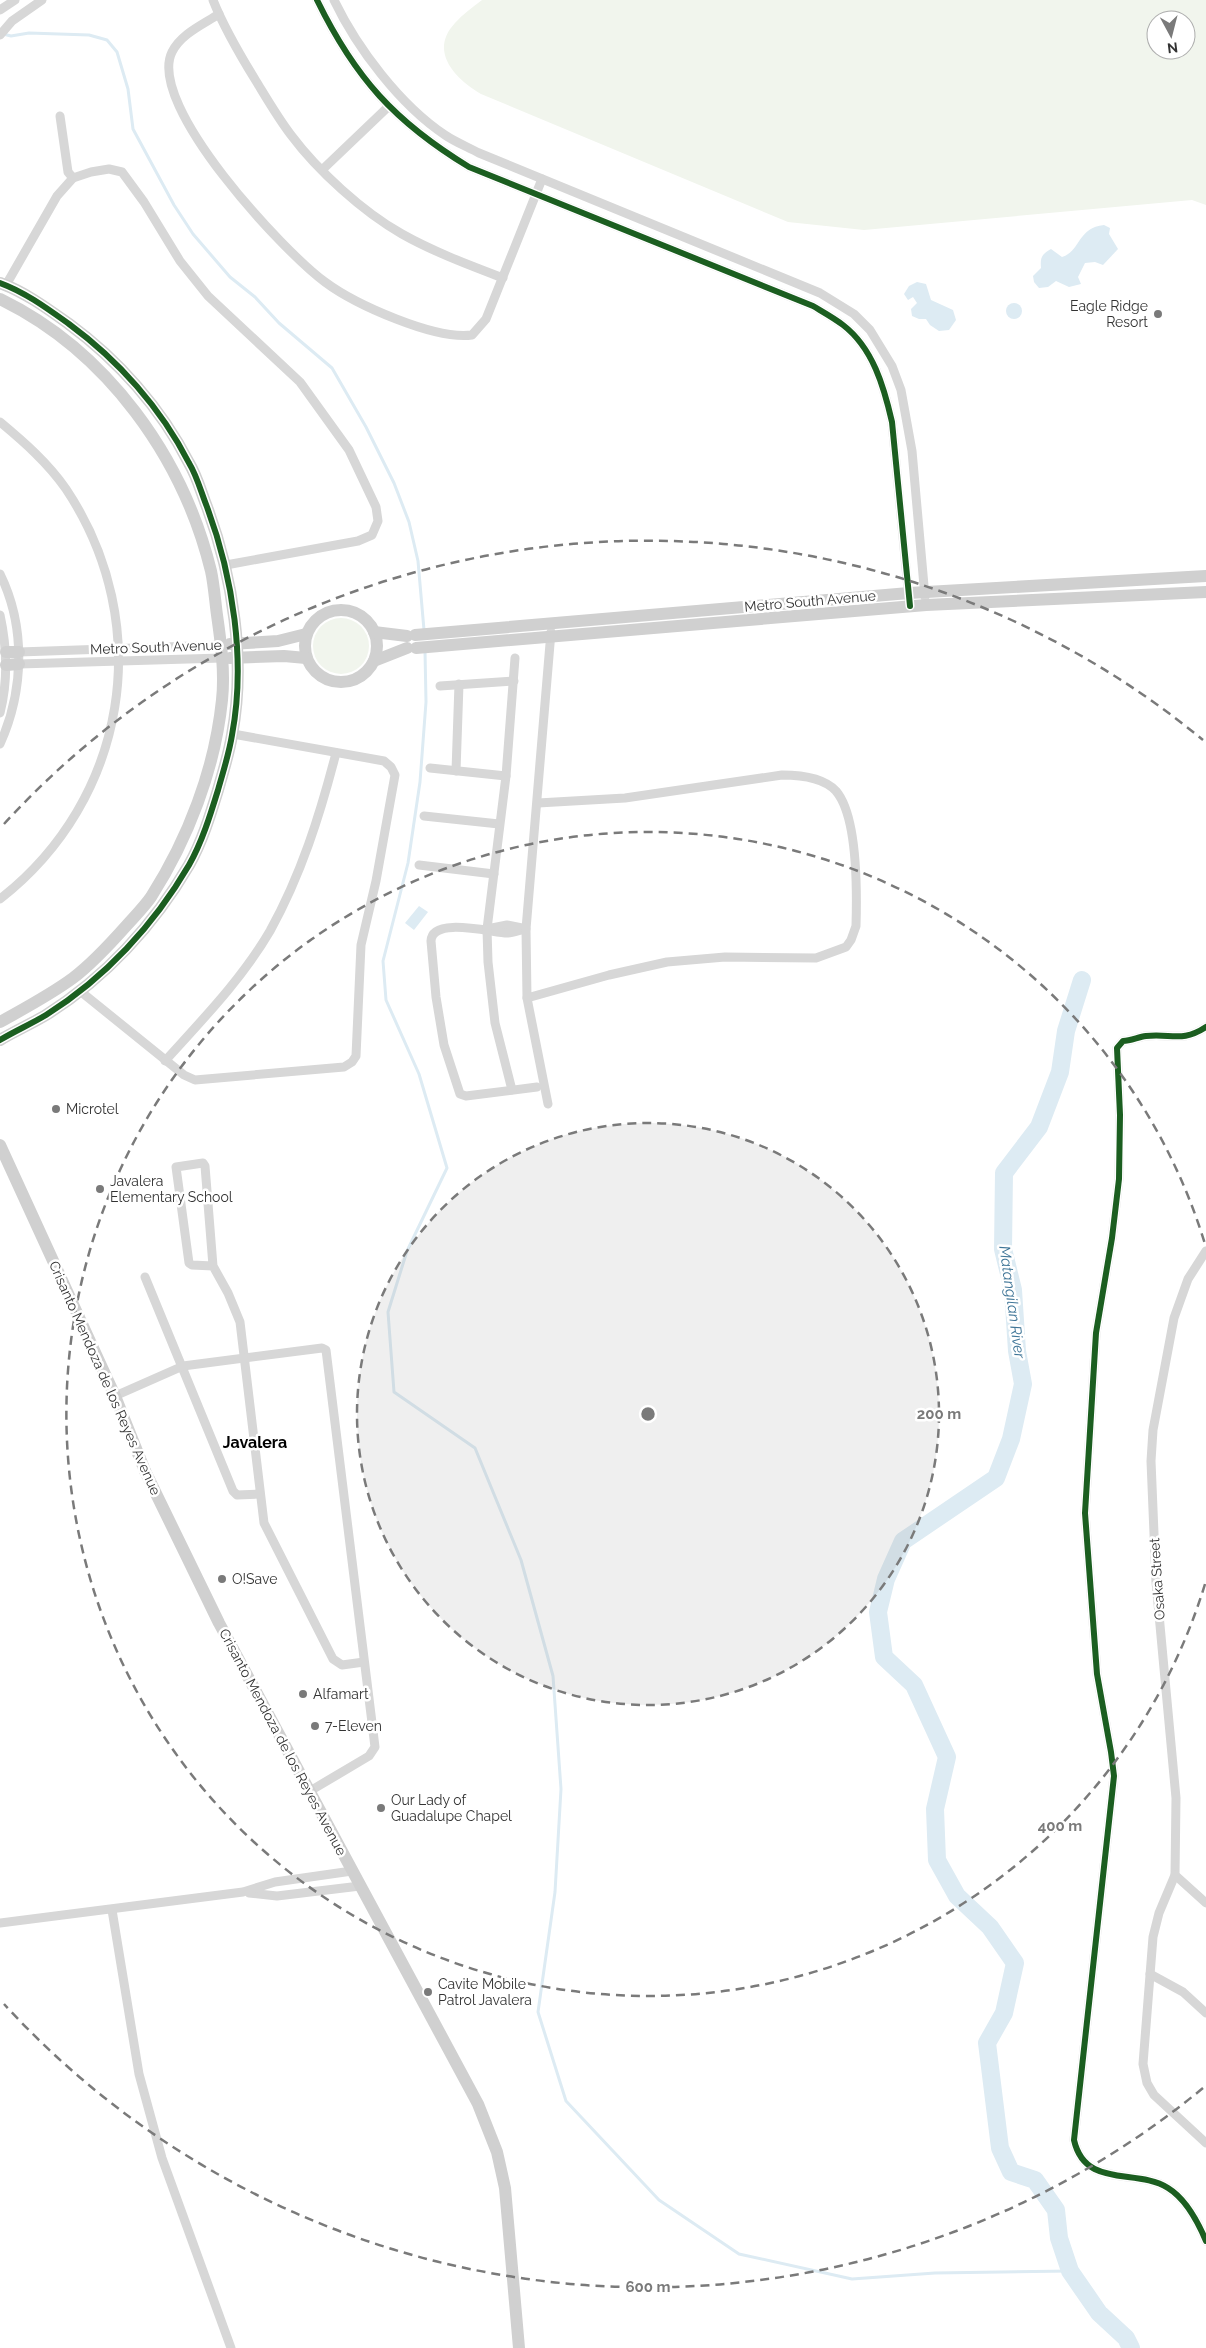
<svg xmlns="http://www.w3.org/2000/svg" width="1206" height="2348" font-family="Raleway,sans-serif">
<rect width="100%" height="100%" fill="#fff"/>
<g fill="#f1f5ed" fill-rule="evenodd">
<path d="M482 0H1206V205L1192 200 864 230 788 222 481 94C456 79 428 52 455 23 463 14 473 7 482 0ZM1156 20H1186V50H1156Z"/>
<circle cx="341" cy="646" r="28"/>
</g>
<g fill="#ddebf3">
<path d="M1104 225 1110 228 1109 234 1118 249 1103 265 1095 262 1085 263 1078 277 1081 284 1069 287 1056 281 1048 287 1039 288 1034 282 1033 276 1041 268C1040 257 1042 254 1051 249L1062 257C1081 251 1077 228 1104 225Z"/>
<path d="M917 282 926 284 931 300 953 310 956 320 949 330 939 331 930 325 926 319H919L912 316 911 309 917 303 913 297 908 300 904 294 909 286Z"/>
<circle cx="1014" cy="311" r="8"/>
<path d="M419 906 428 912 414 930 405 923Z"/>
</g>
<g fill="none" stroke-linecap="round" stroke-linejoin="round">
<g stroke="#ddebf3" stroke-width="3">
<path d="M3 34 11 36 29 33 89 35 107 40 117 52 128 89 133 129 174 205 193 234 230 277 255 297 279 323 332 368 366 427 394 483 409 522 418 561 424 630"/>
<path d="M425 651 426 702 420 782 408 863 383 961 386 1000 419 1074 447 1168 407 1251 388 1312 394 1392 475 1448 521 1560 553 1676 561 1789 555 1892 538 2012 566 2101 659 2200 739 2254 852 2279 935 2273 1070 2271"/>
</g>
<path stroke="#ddebf3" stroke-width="18" d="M1082 980 1066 1031 1060 1072 1039 1127 1004 1173 1003 1249 1013 1290 1017 1351 1023 1384 1011 1439 996 1478 903 1541 886 1579 878 1612 884 1657 914 1685 947 1757 935 1809 937 1860 957 1896 990 1927 1015 1963 1004 2013 987 2043 1000 2148 1011 2172 1035 2180 1056 2210 1059 2238 1070 2271 1099 2313 1126 2338 1131 2348"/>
<g stroke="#d7d7d7" stroke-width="9">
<path d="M213 0C224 28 240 55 256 81 267 99 278 118 291 135 318 171 363 212 402 234 434 252 469 265 503 278"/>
<path d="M317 0C355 78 395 122 469 167L813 306C823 312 834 318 843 325 873 348 884 387 892 422L909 599"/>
<path d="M334 0C357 48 400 105 445 135 455 142 468 147 479 153L820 293 854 314 870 330 892 366 901 390 912 451 925 597"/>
<path d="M0 10 15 0"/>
<path d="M219 14C202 25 181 34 172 52 146 105 284 252 325 282 356 305 435 340 472 335L486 319 542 179"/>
<path d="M0 35 12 21 42 0"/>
<path d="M60 116 68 172 73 178"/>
<path d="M322 170 389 106"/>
<path d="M6 285 57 196 73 178 91 172 109 169 122 172 144 202 180 261 208 296 300 382 349 450 376 507 378 521 372 535 358 541 226 565"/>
<path d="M0 422C24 442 48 463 66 489 156 624 128 799 0 899"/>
<path d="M0 574C26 627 24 691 0 744"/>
<path d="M0 615C7 647 8 681 0 713"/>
<path d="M19 652 222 645"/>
<path d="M19 664 222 658"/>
<path d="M440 686 514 681"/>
<path d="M430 768 506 776"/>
<path d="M456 771 459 684"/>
<path d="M424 816 499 824"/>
<path d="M419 865 494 874"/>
<path d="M492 928 507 925 522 928"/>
<path d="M526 929C520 930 513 933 507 933 493 933 432 916 431 941L436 997 444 1045 460 1094 466 1096 537 1087"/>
<path d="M80 991 184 1075 195 1080 344 1067 352 1062 356 1056 361 945 376 881 395 775 391 767 384 761 233 734"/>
<path d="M527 998 609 975 667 962 725 957 816 958 846 947 851 940 856 926C857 892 858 817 836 791 823 777 800 775 782 775L625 798 538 803"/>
<path d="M1206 1027C1182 1043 1171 1033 1146 1036 1138 1037 1131 1041 1123 1041L1117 1048 1120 1115 1119 1179 1112 1238 1096 1333 1085 1513 1097 1674 1111 1752 1114 1776 1074 2140C1085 2189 1136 2168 1168 2188 1186 2199 1198 2222 1206 2241"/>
<path d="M165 1061C202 1020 242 979 270 931 301 875 320 815 336 753"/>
<path d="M512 1090 495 1023 488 962 487 929 506 776 515 658"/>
<path d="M548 1104 527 998 526 929 551 632"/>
<path d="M1206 1251 1188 1279 1174 1318 1153 1430 1151 1461 1156 1582 1176 1798 1175 1875 1206 1903"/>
<path d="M213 1266 192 1265 189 1263 176 1167 203 1163 205 1166 213 1266 228 1293 240 1322 264 1523 333 1659 342 1665 364 1662"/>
<path d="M145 1277 233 1491 237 1495 260 1494"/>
<path d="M115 1396 183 1366 322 1348 326 1350 375 1747 369 1756 310 1791"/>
<path d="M1175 1875 1159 1913 1153 1937 1143 2064 1147 2083 1154 2095 1206 2143"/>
<path d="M249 1893 277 1896 360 1886"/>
<path d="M112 1910 139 2074 162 2158 231 2348"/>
<path d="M0 1923 243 1892 275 1882 352 1871"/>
<path d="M1150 1974 1183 1992 1206 2013"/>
</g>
<g stroke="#d0d0d0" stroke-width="12">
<path d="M0 283C25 292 48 309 69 324 118 360 161 408 189 463 197 476 201 492 207 507 233 577 246 661 232 735 229 754 223 772 218 790 210 816 202 842 189 865 154 925 105 978 46 1015 31 1024 15 1031 0 1040"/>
<path d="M0 299C107 351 183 457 211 571 214 585 215 600 217 615 221 643 225 672 222 700 215 769 188 839 151 897 144 907 135 916 127 925 111 943 93 963 73 978 50 995 25 1008 0 1022"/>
<circle cx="341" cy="646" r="36"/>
<path d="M374 632 407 636"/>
<path d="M415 635 909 593 1206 576"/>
<path d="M230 644 278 641 306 634"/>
<path d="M416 648 926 605 1206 592"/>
<path d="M6 652H19"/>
<path d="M230 658 284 656 306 658"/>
<path d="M374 661 407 648"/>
<path d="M6 665 19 664"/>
<path d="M0 1145 115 1396 145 1471 219 1623 478 2104 497 2152 505 2188 519 2348"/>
</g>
<g stroke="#fff" stroke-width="9">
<g id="cycleway">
<path d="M317 0C355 78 395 122 469 167L813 306C823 312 834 318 843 325 873 348 884 387 892 422L910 606"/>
<path d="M0 283C25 292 48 309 69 324 118 360 161 408 189 463 197 476 201 492 207 507 233 577 246 661 232 735 229 754 223 772 218 790 210 816 202 842 189 865 154 925 105 978 46 1015 31 1024 15 1031 0 1040"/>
<path d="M1206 1027C1182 1043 1171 1033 1146 1036 1138 1037 1131 1041 1123 1041L1117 1048 1120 1115 1119 1179 1112 1238 1096 1333 1085 1513 1097 1674 1111 1752 1114 1776 1074 2140C1085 2189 1136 2168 1168 2188 1186 2199 1198 2222 1206 2241"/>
</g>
</g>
<use href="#cycleway" stroke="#1b5e20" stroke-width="6"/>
</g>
<circle cx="648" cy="1414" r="291" fill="#7a7a7a" fill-opacity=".12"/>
<g fill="none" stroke="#7a7a7a" stroke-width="2.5" stroke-dasharray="9 6">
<circle cx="648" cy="1414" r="291"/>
<path d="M1205 1584A582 582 0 1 1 1205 1244"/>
<path d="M1203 2088A873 873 0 0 1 4 2004M4 824A873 873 0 0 1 1203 740"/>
</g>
<g fill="#7a7a7a" stroke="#fff" stroke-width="2">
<circle cx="1158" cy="314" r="5"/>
<circle cx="56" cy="1109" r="5"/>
<circle cx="100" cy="1189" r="5"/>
<circle cx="222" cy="1579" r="5"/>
<circle cx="303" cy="1694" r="5"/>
<circle cx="315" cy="1726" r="5"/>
<circle cx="381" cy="1808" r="5"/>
<circle cx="428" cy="1992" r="5"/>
</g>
<g text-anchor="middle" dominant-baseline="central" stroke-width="5" stroke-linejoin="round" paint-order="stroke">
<g font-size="14" fill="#333" stroke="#fff" text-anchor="start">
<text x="1148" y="306" text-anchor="end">Eagle Ridge<tspan x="1148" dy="16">Resort</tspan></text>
<text x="66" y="1109">Microtel</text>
<text x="110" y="1181">Javalera<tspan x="110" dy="16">Elementary School</tspan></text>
<text x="232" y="1579">O!Save</text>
<text x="313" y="1694">Alfamart</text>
<text x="325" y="1726">7-Eleven</text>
<text x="391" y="1800">Our Lady of<tspan x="391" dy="16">Guadalupe Chapel</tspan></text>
<text x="438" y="1984">Cavite Mobile<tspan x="438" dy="16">Patrol Javalera</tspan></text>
</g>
<g font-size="14" fill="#333" stroke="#fff">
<text transform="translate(810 601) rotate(-5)">Metro South Avenue</text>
<text transform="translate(156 647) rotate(-2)">Metro South Avenue</text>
<text transform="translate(105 1378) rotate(66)">Crisanto Mendoza de los Reyes Avenue</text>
<text transform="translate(1157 1579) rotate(-94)">Osaka Street</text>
<text transform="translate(283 1742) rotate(62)">Crisanto Mendoza de los Reyes Avenue</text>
</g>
<g font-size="15" font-style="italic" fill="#3f7597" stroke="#fff">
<text transform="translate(1012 1302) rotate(82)">Matangilan River</text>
</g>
<g font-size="16" font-weight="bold" fill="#000" stroke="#fff">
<text x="255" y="1442">Javalera</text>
</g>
</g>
<circle cx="648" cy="1414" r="8" fill="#7a7a7a" stroke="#fff" stroke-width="2.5"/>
<g font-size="15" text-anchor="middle" font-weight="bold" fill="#7a7a7a" stroke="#fff" stroke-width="5" stroke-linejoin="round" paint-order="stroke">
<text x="939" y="1419">200 m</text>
<text x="1060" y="1831">400 m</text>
<text x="648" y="2292">600 m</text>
</g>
<g transform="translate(1171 35) rotate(173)"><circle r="24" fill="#ffffff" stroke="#adadad"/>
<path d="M0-4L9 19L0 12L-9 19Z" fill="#7a7a7a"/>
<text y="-8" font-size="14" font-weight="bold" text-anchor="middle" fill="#333333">N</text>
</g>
</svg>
